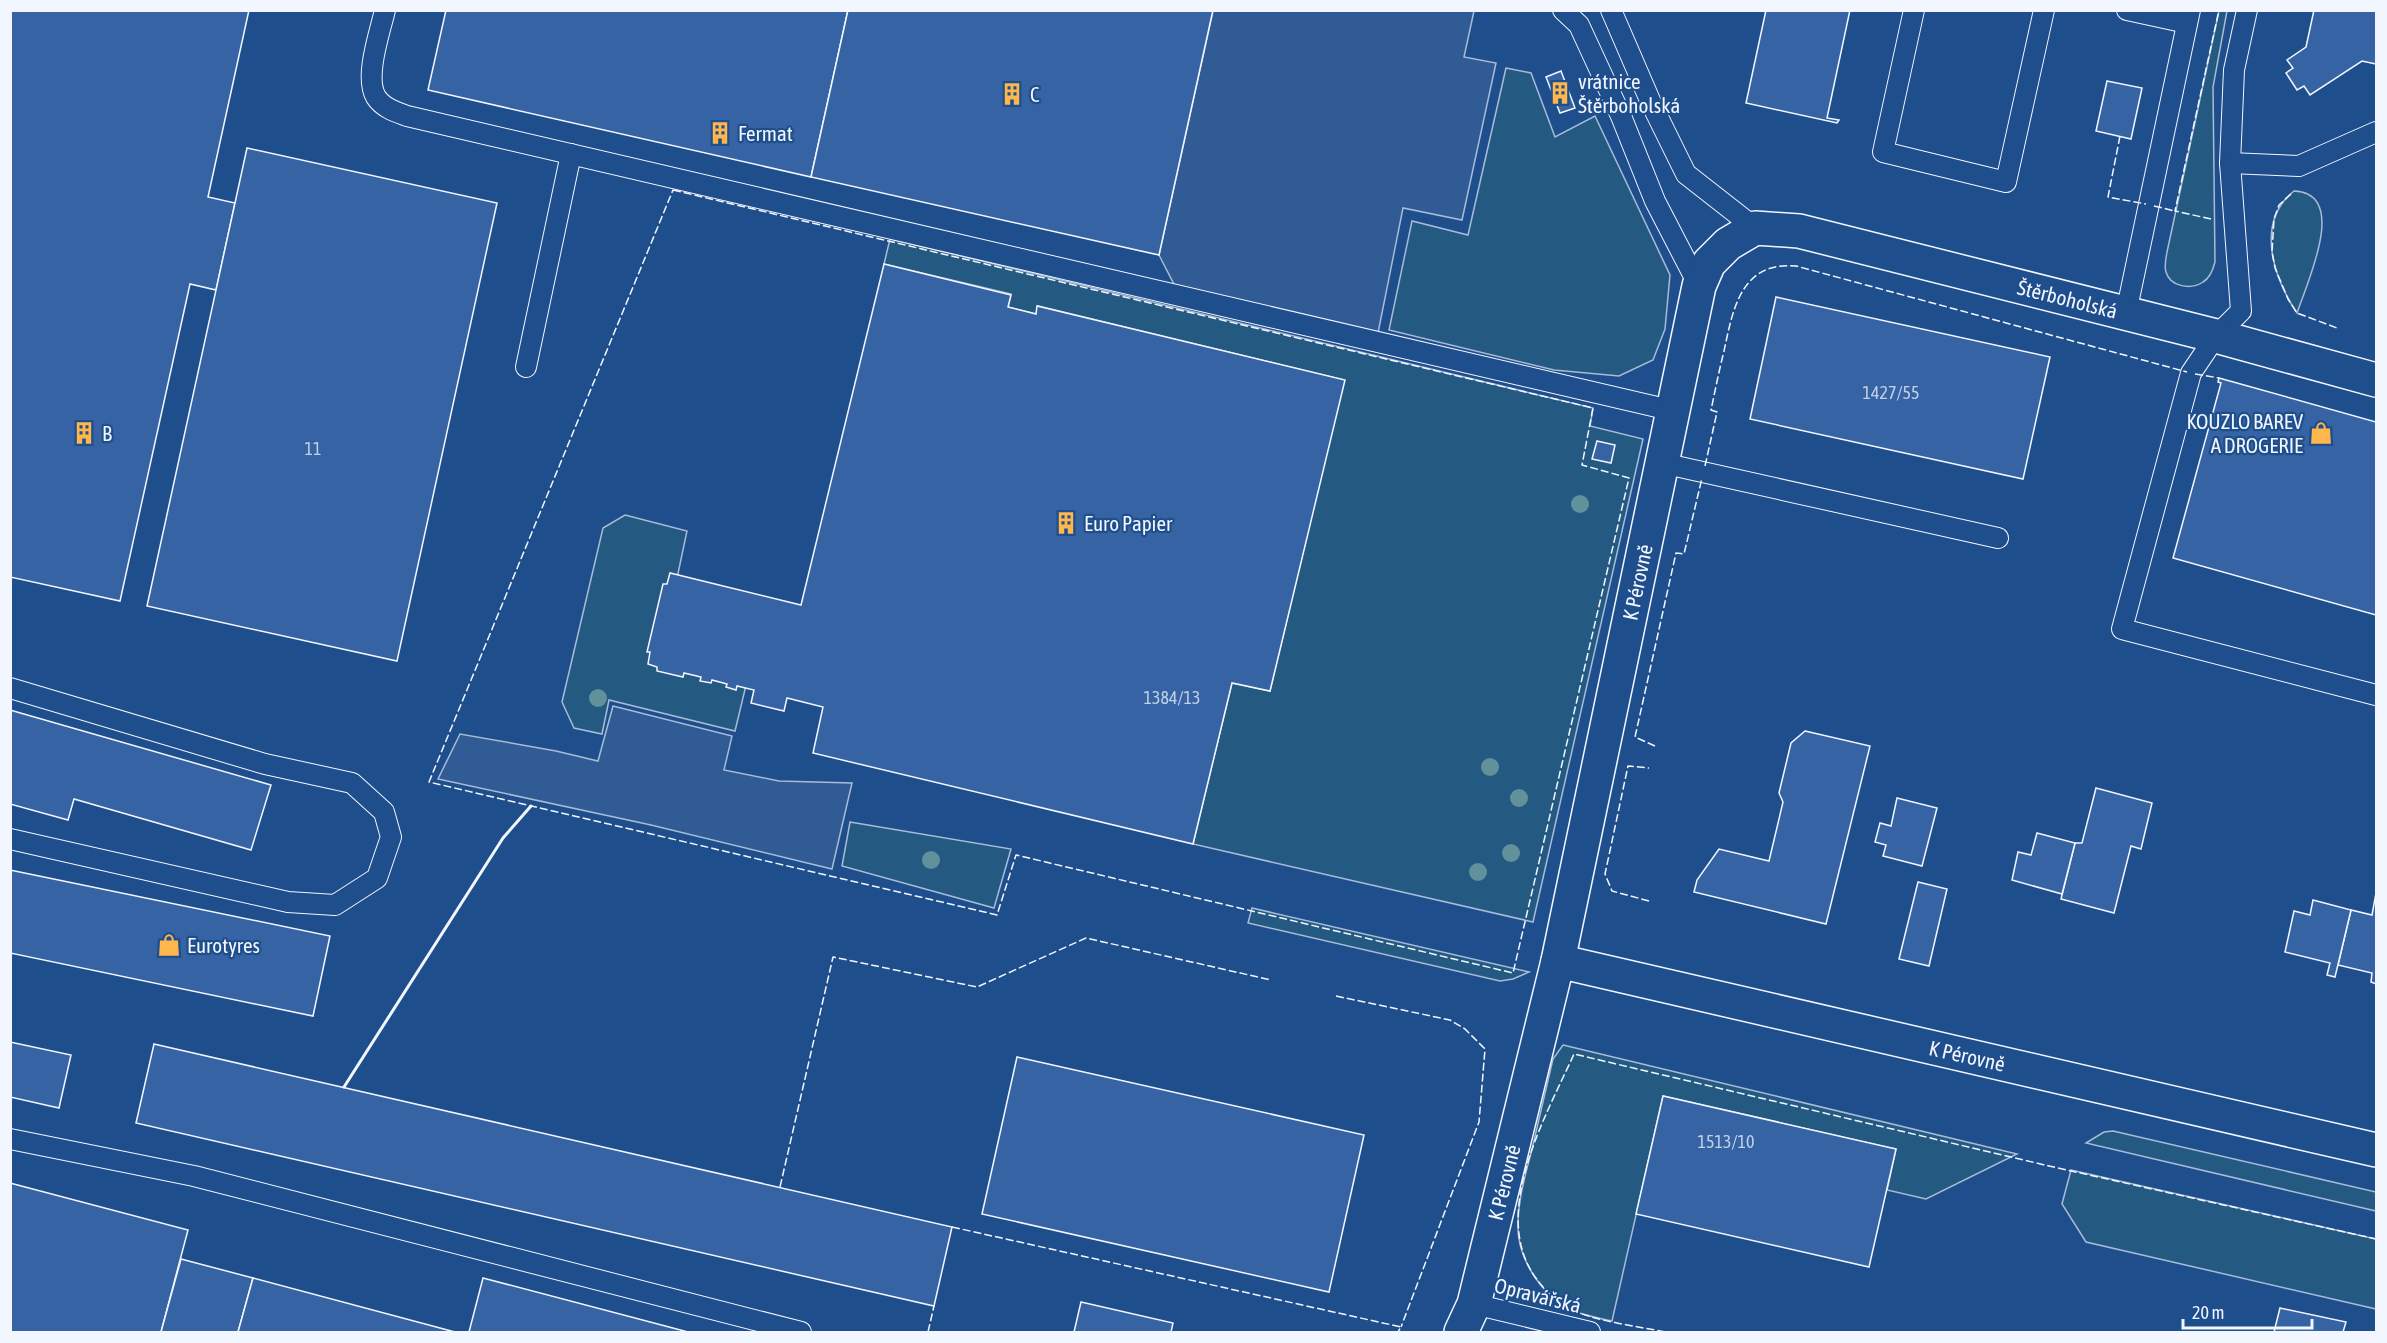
<svg xmlns="http://www.w3.org/2000/svg" width="2387" height="1343" font-family="'Asap Condensed',sans-serif">
<rect width="100%" height="100%" fill="#1f4e8c"/>
<g fill="#245a82" stroke="#a8bbd7" stroke-width="1.5">
<path d="M2219 11H2227L2213 87 2215 262C2213 270 2210 278 2203 282 2191 290 2170 287 2166 272 2164 266 2166 258 2167 252Z"/>
<path d="M1506 68 1531 73 1555 137 1595 116 1670 275 1665 329 1653 360 1619 376 1554 370 1389 330 1412 221 1468 235Z"/>
<path d="M2294 191C2350 193 2306 285 2297 313 2273 277 2255 222 2294 191Z"/>
<path d="M890 239 1593 408 1590 426 1643 439 1533 922 1193 844 1232 683 1270 691 1344 380 1038 306 1036 314 1008 307 1011 294 884 264Z"/>
<path d="M625 515 687 531 659 663 747 681 735 731 609 700 602 734 574 728 562 702 603 528Z"/>
<path d="M850 822 1011 849 994 908 842 866Z"/>
<path d="M1252 908 1529 972 1513 979 1500 981 1248 923Z"/>
<path d="M1563 1045 2017 1154 1926 1199 1887 1190 1896 1149 1663 1096 1612 1321C1598 1318 1580 1315 1568 1308 1540 1293 1517 1257 1518 1225 1518 1199 1526 1173 1532 1149 1539 1119 1546 1089 1553 1059Z"/>
<path d="M2113 1131 2376 1192V1211L2086 1143 2104 1132Z"/>
<path d="M2071 1170 2376 1239V1309L2086 1242 2062 1204Z"/>
</g>
<g fill="#305b95" stroke="#a8bbd7" stroke-width="1.5">
<path d="M1213 11H1474L1464 57 1496 63 1462 220 1403 208 1378 333 1177 290 1159 255Z"/>
<path d="M613 706 732 736 724 770 779 781 852 783 832 869 651 825 438 779 460 734 556 751 598 761Z"/>
</g>
<g fill="#3563a3" stroke="#f2f6ff" stroke-width="1.5">
<path d="M10 10H249L208 197 235 203 216 290 190 284 120 601 10 577Z"/>
<path d="M446 10H848L811 177 428 90Z"/>
<path d="M848 10H1213L1159 255 811 177Z"/>
<path d="M1766 10H1850L1827 118 1839 120 1837 123 1746 103Z"/>
<path d="M2314 10H2376V64L2362 61 2310 95 2304 86 2297 90 2286 73 2293 68 2287 60 2306 47Z"/>
<path d="M1561 71 1575 108 1560 113 1546 77Z"/>
<path d="M2107 81 2142 88 2131 139 2096 131Z"/>
<path d="M247 148 497 203 397 661 147 606Z"/>
<path d="M884 264 1011 295 1008 307 1036 314 1037 306 1345 380 1270 691 1232 683 1193 844 813 753 823 707 787 698 784 711 751 703 754 690 737 686 736 690 726 687 727 684 712 680 711 683 700 681 701 677 684 673 683 677 657 671V667L648 664 650 652H647L663 584H667L670 573 801 605Z"/>
<path d="M1776 297 2050 357 2023 479 1750 419Z"/>
<path d="M2219 378 2376 422V615L2173 558 2221 383 2218 382Z"/>
<path d="M1597 441 1615 445 1611 463 1592 459Z"/>
<path d="M10 710 271 785 251 850 74 799 68 820 10 804Z"/>
<path d="M1805 731 1870 746 1826 924 1694 892 1697 880 1719 849 1769 861 1783 802 1779 793 1791 743Z"/>
<path d="M2096 788 2152 803 2141 849 2131 846 2114 913 2061 899 2075 843H2082Z"/>
<path d="M1897 798 1937 808 1922 866 1883 856 1886 845 1875 842 1880 823 1891 826Z"/>
<path d="M2037 833 2075 843 2062 894 2012 880 2018 852 2031 855Z"/>
<path d="M10 870 330 936 313 1016 10 953Z"/>
<path d="M1918 882 1947 889 1929 966 1899 959Z"/>
<path d="M2376 893V984L2371 982 2372 973 2338 965 2351 910 2372 915Z"/>
<path d="M2313 900 2351 910 2335 977 2327 975 2330 963 2285 952 2294 911 2310 915Z"/>
<path d="M10 1042 71 1055 59 1108 10 1097Z"/>
<path d="M154 1044 952 1227 934 1306 136 1123Z"/>
<path d="M1017 1057 1364 1135 1329 1292 982 1214Z"/>
<path d="M1663 1096 1896 1149 1869 1267 1636 1214Z"/>
<path d="M10 1183 188 1230 161 1332H10Z"/>
<path d="M181 1259 253 1278 238 1332H161Z"/>
<path d="M253 1278 455 1332H238Z"/>
<path d="M483 1278 688 1332H469Z"/>
<path d="M1081 1302 1173 1323 1171 1332H1074Z"/>
<path d="M2280 1308 2346 1322 2343 1332H2274Z"/>
</g>
<g fill="none" stroke-linecap="round" stroke-linejoin="round">
<g stroke="#f2f6ff" stroke-width="22">
<g id="lane">
<path d="M385 10C380 32 364 77 376 97 383 108 396 112 407 116L1657 407"/>
<path d="M1563 10 1579 25 1621 116 1655 201 1699 286"/>
<path d="M1611 10 1652 105 1686 174 1755 228"/>
<path d="M1914 10 1883 152 2006 182 2044 10"/>
<path d="M2127 10 2187 23"/>
<path d="M2247 10 2234 70 2230 163 2241 311 2216 336 2191 373 2122 629 2376 695"/>
<path d="M2230 163 2299 166 2376 132"/>
<path d="M2126 313 2190 10"/>
<path d="M526 367 571 154"/>
<path d="M1662 463 1998 538"/>
<path d="M10 688 265 764 352 783 384 812 391 837 377 878 335 905 288 902 10 839"/>
<path d="M10 1139 194 1176 801 1332"/>
<path d="M1474 1304 1590 1332"/>
</g>
</g>
<g stroke="#f2f6ff" stroke-width="36">
<g id="street">
<path id="s1" d="M1558 961 2376 1150"/>
<path id="s2" d="M1461 1332 1474 1304 1558 961 1699 286 1709 263 1728 244 1755 228 1799 231 2216 336 2376 380"/>
</g>
</g>
<use href="#lane" stroke="#1f4e8c" stroke-width="20"/>
<use href="#street" stroke="#1f4e8c" stroke-width="33"/>
<g stroke="#f2f6ff" stroke-width="1.5" stroke-dasharray="8 3" stroke-linecap="butt">
<path d="M2120 136 2108 197 2146 204"/>
<path d="M673 190 1593 408 1582 465 1629 478 1513 973 1016 855 997 915 429 782Z"/>
<path d="M2291 194 2279 205 2274 219 2272 252 2275 268 2288 299 2297 313 2337 328"/>
<path d="M2154 206 2175 211"/>
<path d="M2211 219 2175 211 2219 10"/>
<path d="M2195 374 2219 378"/>
<path d="M1705 466 1717 412 1711 410C1715 391 1719 371 1724 351 1733 309 1741 261 1796 266L2187 372"/>
<path d="M1655 746 1635 737 1676 553 1684 554 1702 478"/>
<path d="M1649 901 1612 891 1605 874 1628 766 1649 768"/>
<path d="M1336 996 1450 1020 1465 1029 1485 1049 1479 1122 1401 1327"/>
<path d="M780 1187 833 957 977 987 1086 938 1271 980"/>
<path d="M952 1227 1401 1327 1398 1332"/>
<path d="M928 1332 934 1306"/>
<path d="M1665 1332C1637 1326 1593 1321 1568 1308 1554 1301 1544 1289 1535 1277 1490 1212 1546 1116 1574 1054L2049 1166 2376 1239"/>
</g>
<path stroke="#f2f6ff" stroke-width="3" d="M344 1087 503 838 531 806"/>
</g>
<g fill="#61919a">
<circle cx="1580" cy="504" r="9"/>
<circle cx="598" cy="698" r="9"/>
<circle cx="1490" cy="767" r="9"/>
<circle cx="1519" cy="798" r="9"/>
<circle cx="1511" cy="853" r="9"/>
<circle cx="931" cy="860" r="9"/>
<circle cx="1478" cy="872" r="9"/>
</g>
<defs>
<g id="building-bare" transform="scale(1.8)"><path d="M-4-6H4V6H1V3H-1V6H-4ZM-2.5-4.3h1.7v1.8h-1.7ZM.8-4.3h1.7v1.8H.8ZM-2.5-1h1.7V.8h-1.7ZM.8-1h1.7V.8H.8Z" fill="#ffb74d" stroke="#1f4e8c" stroke-width="2.5" paint-order="stroke"/></g>
<g id="shop-bare" transform="scale(1.8)"><path d="M-5-2.5h2.3a2.7 3.5 0 0 1 5.4 0H5L5.5 6h-11ZM-1.5-2.5h3a1.5 2.3 0 0 0-3 0Z" fill="#ffb74d" stroke="#1f4e8c" stroke-width="2.5" paint-order="stroke"/></g>
</defs>
<g fill-rule="evenodd">
<use href="#building-bare" x="1560" y="93"/>
<use href="#building-bare" x="1012" y="94"/>
<use href="#building-bare" x="720" y="133"/>
<use href="#building-bare" x="84" y="433"/>
<use href="#shop-bare" x="2321" y="433"/>
<use href="#building-bare" x="1066" y="523"/>
<use href="#shop-bare" x="169" y="945"/>
</g>
<g text-anchor="middle" dominant-baseline="central" stroke-width="4.5" stroke-linejoin="round" paint-order="stroke">
<g font-size="18" fill="#c3d1e8">
<text x="1891" y="392">1427/55</text>
<text x="313" y="448">11</text>
<text x="1172" y="697">1384/13</text>
<text x="1726" y="1141">1513/10</text>
</g>
<g font-size="21" fill="#f2f6ff" stroke="#1f4e8c" text-anchor="start">
<text x="1578" y="81">vrátnice<tspan x="1578" dy="24">Štěrboholská</tspan></text>
<text x="1030" y="94">C</text>
<text x="738" y="133">Fermat</text>
<text x="2303" y="421" text-anchor="end">KOUZLO BAREV<tspan x="2303" dy="24">A DROGERIE</tspan></text>
<text x="102" y="433">B</text>
<text x="1084" y="523">Euro Papier</text>
<text x="187" y="945">Eurotyres</text>
</g>
<g font-size="21" fill="#f2f6ff" stroke="#1f4e8c">
<text stroke="none"><textPath href="#s2" startOffset="1478">Štěrboholská</textPath></text>
<text stroke="none"><textPath href="#s2" startOffset="771">K Pérovně</textPath></text>
<text stroke="none"><textPath href="#s1" startOffset="420">K Pérovně</textPath></text>
<text stroke="none"><textPath href="#s2" startOffset="156">K Pérovně</textPath></text>
<text transform="translate(1538 1295) rotate(14)">Opravářská</text>
</g>
</g>
<rect width="2387" height="1343" fill="none" stroke="#f2f6ff" stroke-width="24"/>
<path d="M2183 1319v9h129v-9" fill="none" stroke="#f2f6ff" stroke-width="3"/>
<text x="2192" y="1319" font-size="18" fill="#f2f6ff" stroke="#1f4e8c" stroke-width="4.5" paint-order="stroke">20 m</text>
</svg>
